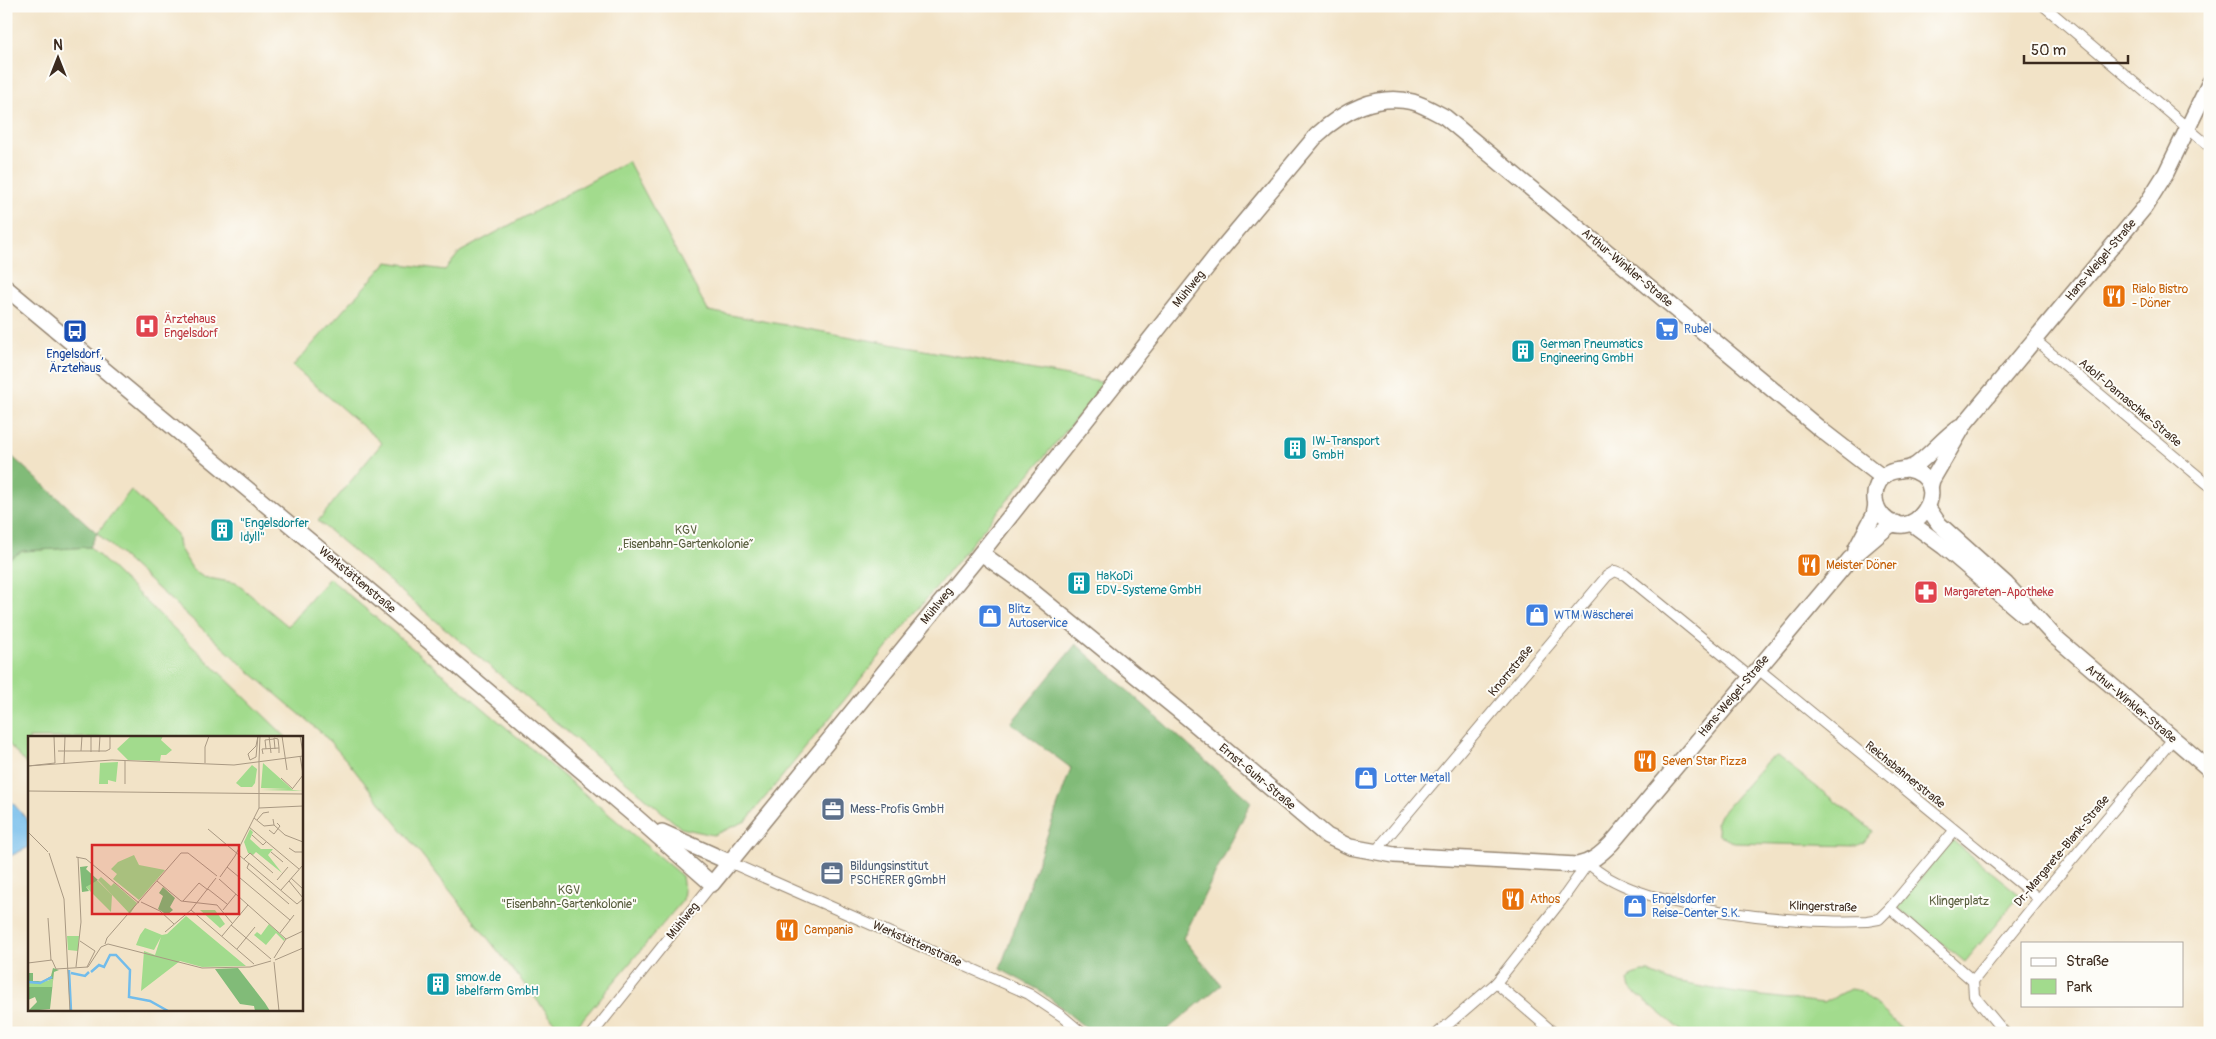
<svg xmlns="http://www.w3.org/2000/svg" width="2216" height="1039" font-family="Pangolin,sans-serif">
<rect width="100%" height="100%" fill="#fdfcf7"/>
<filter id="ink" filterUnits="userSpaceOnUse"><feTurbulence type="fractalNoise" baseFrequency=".02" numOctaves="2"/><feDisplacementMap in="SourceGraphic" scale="10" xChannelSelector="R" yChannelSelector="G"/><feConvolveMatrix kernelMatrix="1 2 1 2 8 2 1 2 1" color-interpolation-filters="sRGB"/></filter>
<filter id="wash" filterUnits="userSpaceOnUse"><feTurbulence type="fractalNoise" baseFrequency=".0096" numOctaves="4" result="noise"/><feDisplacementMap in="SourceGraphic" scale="20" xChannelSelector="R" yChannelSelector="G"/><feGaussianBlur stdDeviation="1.12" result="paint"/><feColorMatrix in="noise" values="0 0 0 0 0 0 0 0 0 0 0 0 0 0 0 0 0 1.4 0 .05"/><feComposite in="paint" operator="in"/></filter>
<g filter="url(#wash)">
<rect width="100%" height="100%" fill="#f2e3c7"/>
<g fill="#a2db8d" stroke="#6e8256">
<path d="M628 161 708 311 1106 383 976 538 746 821 713 835 681 828 318 521 382 443 293 366 387 262 445 270 460 252Z"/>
<path d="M131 490 177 534 179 547 193 570 203 577 236 583 288 626 329 578 682 876 684 890 683 900 571 1033H563L348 762 323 734 250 672 97 533Z"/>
<path d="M90 547 287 738H29V767L6 741V561L22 551Z"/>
<path d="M1777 756 1873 831 1864 842 1857 846 1734 843 1719 835 1716 824 1720 815 1768 760Z"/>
<path d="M1952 840 2020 895 1965 962 1897 907Z"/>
<path d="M1642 972H1649L1669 981 1736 993 1824 1003 1850 989 1861 991 1907 1033H1684L1630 988 1628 980 1632 975Z"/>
</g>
<g fill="#81bb78" stroke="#5e724b">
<path d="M6 451 97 533 90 547 22 551 6 561Z"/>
<path d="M1076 644 1251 802 1183 938 1221 985 1163 1033H1092L1041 991 1000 969 1071 768 1011 723Z"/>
</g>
<path fill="#72bceb" stroke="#567384" d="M6 795 29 822V847L6 858Z"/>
</g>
<g filter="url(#ink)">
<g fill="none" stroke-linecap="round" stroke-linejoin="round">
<g stroke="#968672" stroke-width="12">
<g id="street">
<path d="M2044 6 2210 147"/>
<path d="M2035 340 2210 486"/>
<path d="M1757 668 2039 899"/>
<path d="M1375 852 1607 576 1615 571 1625 575 1750 677"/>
<path d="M729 862 1029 994 1062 1016 1082 1033"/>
<path d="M1890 908 1954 831"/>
<path d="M1973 981 2039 899 2173 739"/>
<path d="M1496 983 1554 1033"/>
<path d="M593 1033 712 884"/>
<path d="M1438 1033 1496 983 1561 901 1588 863C1638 911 1798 924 1867 921L1879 919 1890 908 1973 981 1974 996 2005 1033"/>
</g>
</g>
<g stroke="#968672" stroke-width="18">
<g id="secondary">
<path d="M6 288 378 598 636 817 712 884 981 553 1219 252 1317 135C1343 111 1377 93 1413 102 1424 105 1435 112 1445 117L1820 429 1882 477"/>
<path d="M1907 469C1962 480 1908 556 1879 511 1873 502 1874 490 1879 482 1890 465 1903 474 1916 465 1931 454 1943 438 1959 427"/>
<path d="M1930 488 1932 480 1966 422 2144 208 2166 173 2210 82"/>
<path d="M1928 508 1939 524 2006 584 2054 636 2210 770"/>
<path d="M1911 523 1944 547 2024 615"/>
<path d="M1856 549 1874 515 1876 504"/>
<path d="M981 553 1016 578 1189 719 1327 836 1350 847 1394 855 1577 865C1592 862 1600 855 1611 844L1841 570 1850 559 1889 526 1896 523"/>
<path d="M662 832 729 862"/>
</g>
</g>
<use href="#street" stroke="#fff" stroke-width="10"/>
<use href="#secondary" stroke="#fff" stroke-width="15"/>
</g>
</g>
<defs>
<g id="restaurant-square" transform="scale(1.25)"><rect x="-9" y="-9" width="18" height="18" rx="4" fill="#e8710a" stroke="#fdfcf7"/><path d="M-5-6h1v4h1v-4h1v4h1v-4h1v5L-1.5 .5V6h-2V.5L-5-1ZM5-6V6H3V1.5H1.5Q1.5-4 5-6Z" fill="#fff"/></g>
<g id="hospital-square" transform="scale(1.25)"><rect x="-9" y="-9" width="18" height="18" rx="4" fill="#e0444e" stroke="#fdfcf7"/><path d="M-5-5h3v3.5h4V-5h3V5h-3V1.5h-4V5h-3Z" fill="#fff"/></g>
<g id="supermarket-square" transform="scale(1.25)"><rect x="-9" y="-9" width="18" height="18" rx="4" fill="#3f7fe0" stroke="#fdfcf7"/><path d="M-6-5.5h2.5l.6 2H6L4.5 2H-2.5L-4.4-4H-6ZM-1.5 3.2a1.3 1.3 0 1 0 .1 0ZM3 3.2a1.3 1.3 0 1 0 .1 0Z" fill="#fff"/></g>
<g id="bus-square" transform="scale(1.25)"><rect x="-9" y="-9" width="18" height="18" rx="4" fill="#1a4fb4" stroke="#fdfcf7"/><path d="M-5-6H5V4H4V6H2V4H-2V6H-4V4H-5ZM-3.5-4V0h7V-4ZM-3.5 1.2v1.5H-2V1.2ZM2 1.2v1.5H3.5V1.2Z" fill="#fff"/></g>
<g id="building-square" transform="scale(1.25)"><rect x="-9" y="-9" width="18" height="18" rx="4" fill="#0f9aa8" stroke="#fdfcf7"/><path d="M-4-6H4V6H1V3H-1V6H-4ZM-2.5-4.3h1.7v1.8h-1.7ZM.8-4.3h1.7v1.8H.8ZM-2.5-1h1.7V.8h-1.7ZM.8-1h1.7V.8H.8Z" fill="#fff"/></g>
<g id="pharmacy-square" transform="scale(1.25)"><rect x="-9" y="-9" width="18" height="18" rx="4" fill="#e0444e" stroke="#fdfcf7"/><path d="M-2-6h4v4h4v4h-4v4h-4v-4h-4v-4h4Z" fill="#fff"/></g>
<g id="shop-square" transform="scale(1.25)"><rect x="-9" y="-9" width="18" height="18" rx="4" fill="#3f7fe0" stroke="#fdfcf7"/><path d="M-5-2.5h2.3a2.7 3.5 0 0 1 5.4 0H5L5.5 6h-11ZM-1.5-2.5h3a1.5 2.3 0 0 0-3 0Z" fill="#fff"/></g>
<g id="office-square" transform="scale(1.25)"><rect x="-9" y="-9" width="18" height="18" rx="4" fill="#5c6f8a" stroke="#fdfcf7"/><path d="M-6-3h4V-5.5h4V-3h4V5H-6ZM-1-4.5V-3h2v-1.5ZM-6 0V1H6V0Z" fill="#fff"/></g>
</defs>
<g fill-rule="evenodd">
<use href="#restaurant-square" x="2114" y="296"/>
<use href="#hospital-square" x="147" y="326"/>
<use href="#supermarket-square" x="1667" y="329"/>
<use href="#bus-square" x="75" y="331"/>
<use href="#building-square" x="1523" y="351"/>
<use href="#building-square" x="1295" y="448"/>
<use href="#building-square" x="222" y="530"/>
<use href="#restaurant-square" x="1809" y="565"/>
<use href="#building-square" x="1079" y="583"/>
<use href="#pharmacy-square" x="1926" y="592"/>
<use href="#shop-square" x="1537" y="615"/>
<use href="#shop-square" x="990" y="616"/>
<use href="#restaurant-square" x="1645" y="761"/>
<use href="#shop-square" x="1366" y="778"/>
<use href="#office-square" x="833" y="809"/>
<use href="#office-square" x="832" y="873"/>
<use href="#restaurant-square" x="1513" y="899"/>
<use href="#shop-square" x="1635" y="906"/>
<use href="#restaurant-square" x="787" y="930"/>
<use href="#building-square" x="438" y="984"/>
</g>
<g text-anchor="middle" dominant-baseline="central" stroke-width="4" stroke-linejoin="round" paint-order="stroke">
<g font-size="12" fill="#3b2a1e" stroke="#fdfcf7">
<text transform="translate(2101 260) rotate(-50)">Hans-Weigel-Straße</text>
<text transform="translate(1627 268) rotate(40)">Arthur-Winkler-Straße</text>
<text transform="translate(1189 289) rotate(-51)">Mühlweg</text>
<text transform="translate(2130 403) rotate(40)">Adolf-Damaschke-Straße</text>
<text transform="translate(357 580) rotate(40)">Werkstättenstraße</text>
<text transform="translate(937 606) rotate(-51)">Mühlweg</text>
<text transform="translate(1511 671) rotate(-50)">Knorrstraße</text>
<text transform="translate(1734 696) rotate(-50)">Hans-Weigel-Straße</text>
<text transform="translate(2131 704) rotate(40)">Arthur-Winkler-Straße</text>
<text transform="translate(1905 775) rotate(39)">Reichsbahnerstraße</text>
<text transform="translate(1257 777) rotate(40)">Ernst-Guhr-Straße</text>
<text transform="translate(2062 851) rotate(-50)">Dr.-Margarete-Blank-Straße</text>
<text transform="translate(1823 907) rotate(2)">Klingerstraße</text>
<text transform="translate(683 921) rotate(-51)">Mühlweg</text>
<text transform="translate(917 944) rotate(24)">Werkstättenstraße</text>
</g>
<g font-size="12" fill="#c56008" stroke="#fdfcf7" text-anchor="start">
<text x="2132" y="289">Rialo Bistro<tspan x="2132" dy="14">- Döner</tspan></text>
<text x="1826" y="565">Meister Döner</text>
<text x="1662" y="761">Seven Star Pizza</text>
<text x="1530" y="899">Athos</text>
<text x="804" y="930">Campania</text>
</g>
<g font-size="12" fill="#be3a42" stroke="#fdfcf7" text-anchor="start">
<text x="164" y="319">Ärztehaus<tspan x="164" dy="14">Engelsdorf</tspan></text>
<text x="1944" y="592">Margareten-Apotheke</text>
</g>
<g font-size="12" fill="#366cbe" stroke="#fdfcf7" text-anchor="start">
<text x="1684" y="329">Rubel</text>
<text x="1008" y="609">Blitz<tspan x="1008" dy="14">Autoservice</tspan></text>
<text x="1554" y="615">WTM Wäscherei</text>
<text x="1384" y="778">Lotter Metall</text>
<text x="1652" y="899">Engelsdorfer<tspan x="1652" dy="14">Reise-Center S.K.</tspan></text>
</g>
<g font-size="12" fill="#0d838f" stroke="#fdfcf7" text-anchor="start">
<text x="1540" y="344">German Pneumatics<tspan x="1540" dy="14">Engineering GmbH</tspan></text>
<text x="1312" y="441">IW-Transport<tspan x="1312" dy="14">GmbH</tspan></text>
<text x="240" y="523">"Engelsdorfer<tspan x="240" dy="14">Idyll"</tspan></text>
<text x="1096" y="576">HaKoDi<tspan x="1096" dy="14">EDV-Systeme GmbH</tspan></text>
<text x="456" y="977">smow.de<tspan x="456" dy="14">labelfarm GmbH</tspan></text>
</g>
<g font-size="12" fill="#164399" stroke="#fdfcf7">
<text x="75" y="354">Engelsdorf,<tspan x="75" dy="14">Ärztehaus</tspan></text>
</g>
<g font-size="12" fill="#5a5f3f" stroke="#fdfcf7">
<text x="686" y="530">KGV<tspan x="686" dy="14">„Eisenbahn-Gartenkolonie“</tspan></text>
<text x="569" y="890">KGV<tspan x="569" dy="14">"Eisenbahn-Gartenkolonie"</tspan></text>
<text x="1959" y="901">Klingerplatz</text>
</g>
<g font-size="12" fill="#4e5e75" stroke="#fdfcf7" text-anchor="start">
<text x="850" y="809">Mess-Profis GmbH</text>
<text x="850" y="866">Bildungsinstitut<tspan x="850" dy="14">PSCHERER gGmbH</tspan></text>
</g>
</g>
<g transform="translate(28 736)">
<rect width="275" height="275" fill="#f2e3c7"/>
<path d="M103 0H135L133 4 144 14 138 19H133L132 25 100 24 89 13ZM90 26 88 46 80 44V48H71L72 27ZM235 27 265 54 275 55 233 54 260 53 233 52ZM224 29 229 33 227 47 224 51H213L208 47ZM222 93 225 96 222 103 233 113H245L240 119 254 137 228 116 225 119 220 117 216 106ZM106 119 111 129 137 134 111 164 85 143 89 138 83 133 90 126ZM73 141 83 150 86 147 109 167 102 178 70 144ZM66 145H70L84 159 83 176 58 151ZM172 174H187L197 188 192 192ZM158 180 218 230 174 231 152 225 113 255 116 215 127 219 133 201 126 214 108 209 112 199 117 192 134 199 139 198ZM241 188 257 203 256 205 248 197 238 209 226 199 229 196 233 199ZM39 200H51L50 215 40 214ZM25 243 24 251H0V246L12 247Z" fill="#a2db8d"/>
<path d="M60 130 58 133 70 144 58 151 61 155 54 156 52 131ZM135 151 147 162 142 171 145 174 139 179 130 173 135 160 131 157ZM25 232 31 234 26 236 22 273 0 275 9 266 7 261 0 264V251H24L25 243 5 247 0 246V237H5V245H15L23 240ZM210 232 237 267 242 275H227L226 270 212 268 187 233Z" fill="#81bb78"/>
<path fill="none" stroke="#72bceb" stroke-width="2.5" d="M41 234 43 275M63 236 71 229 76 231 82 219H88L102 234 101 261 122 265 140 275M43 237 57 240 61 236M0 246 12 247 24 241"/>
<path fill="none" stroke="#a99983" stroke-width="1" d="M230 0 228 10 220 18 222 24 228 21 230 0M241 0 243 17M254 0 259 34M272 0 275 17M238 13 237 4 246 3M247 13 246 2 250 3 251 12M30 15H78L82 13V0M53 15 54 0M63 16V0M71 16 72 0M235 18 234 13 251 12V17M272 20 275 38M231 25 232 0M177 27V11L181 0M36 28 37 0M0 30 84 24 206 29 275 20M0 30 27 27 26 0M253 42 265 53M97 48V25M265 52 275 39M0 55 275 58M231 72 275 70M226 82 236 90 246 89M245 83 246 89 257 99 275 106V112M229 84 235 77 241 76M221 91 271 133M180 93 269 168 275 163M241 94 246 98 252 90 249 87M0 96 20 116M224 99 235 109 238 106M261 112 267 116H275M243 116 255 126M21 117 36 163 42 275M48 121 58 123 111 167M216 123 222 117 245 137M221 127 219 132 261 168M199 131 262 184M192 141 207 120 231 72V25M263 142 275 153M191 143 258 203M249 144 260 131M129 145 153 165 189 169 204 187M261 145 275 162M180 153 199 168M253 154 275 129M155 165 171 147 180 154M113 166 132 175 146 188M163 174 226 228M195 174 208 158M20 182 23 224M203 189 243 223M137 196 163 174 188 142M252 197 266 179M194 200 220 169M52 205 67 215 59 231M77 208 79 202 153 117H160L189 140M209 213 227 191M246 222 258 203 275 195M247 224 275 212M246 226 251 275M0 227 24 224 28 233 60 231 73 211 80 208 174 232 222 231 243 225M48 231 53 186 50 121"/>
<path fill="#d62828" fill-opacity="0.15" stroke="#d62828" stroke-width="2.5" d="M64 109H211V178H64Z"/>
<rect width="275" height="275" fill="none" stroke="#3b2a1e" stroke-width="2.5"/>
</g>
<rect width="2216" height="1039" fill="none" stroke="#fdfcf7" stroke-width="25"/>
<rect x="2021" y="942" width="162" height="65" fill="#fdfcf7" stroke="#afa8a0"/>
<rect x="2031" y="958" width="25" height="8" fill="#ffffff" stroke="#afa8a0"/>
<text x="2066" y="966" font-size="15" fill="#3b2a1e">Straße</text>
<rect x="2031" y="979" width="25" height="15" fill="#a2db8d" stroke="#afa8a0"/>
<text x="2066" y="992" font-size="15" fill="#3b2a1e">Park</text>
<g transform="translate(58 58)" stroke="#fdfcf7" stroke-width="4" paint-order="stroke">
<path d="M0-4L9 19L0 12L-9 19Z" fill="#3b2a1e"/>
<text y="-8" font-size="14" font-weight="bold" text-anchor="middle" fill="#3b2a1e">N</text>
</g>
<path d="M2024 55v8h104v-8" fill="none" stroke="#3b2a1e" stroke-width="2.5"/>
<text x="2031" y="55" font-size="15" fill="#3b2a1e" stroke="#fdfcf7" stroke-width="4" paint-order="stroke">50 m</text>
</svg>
